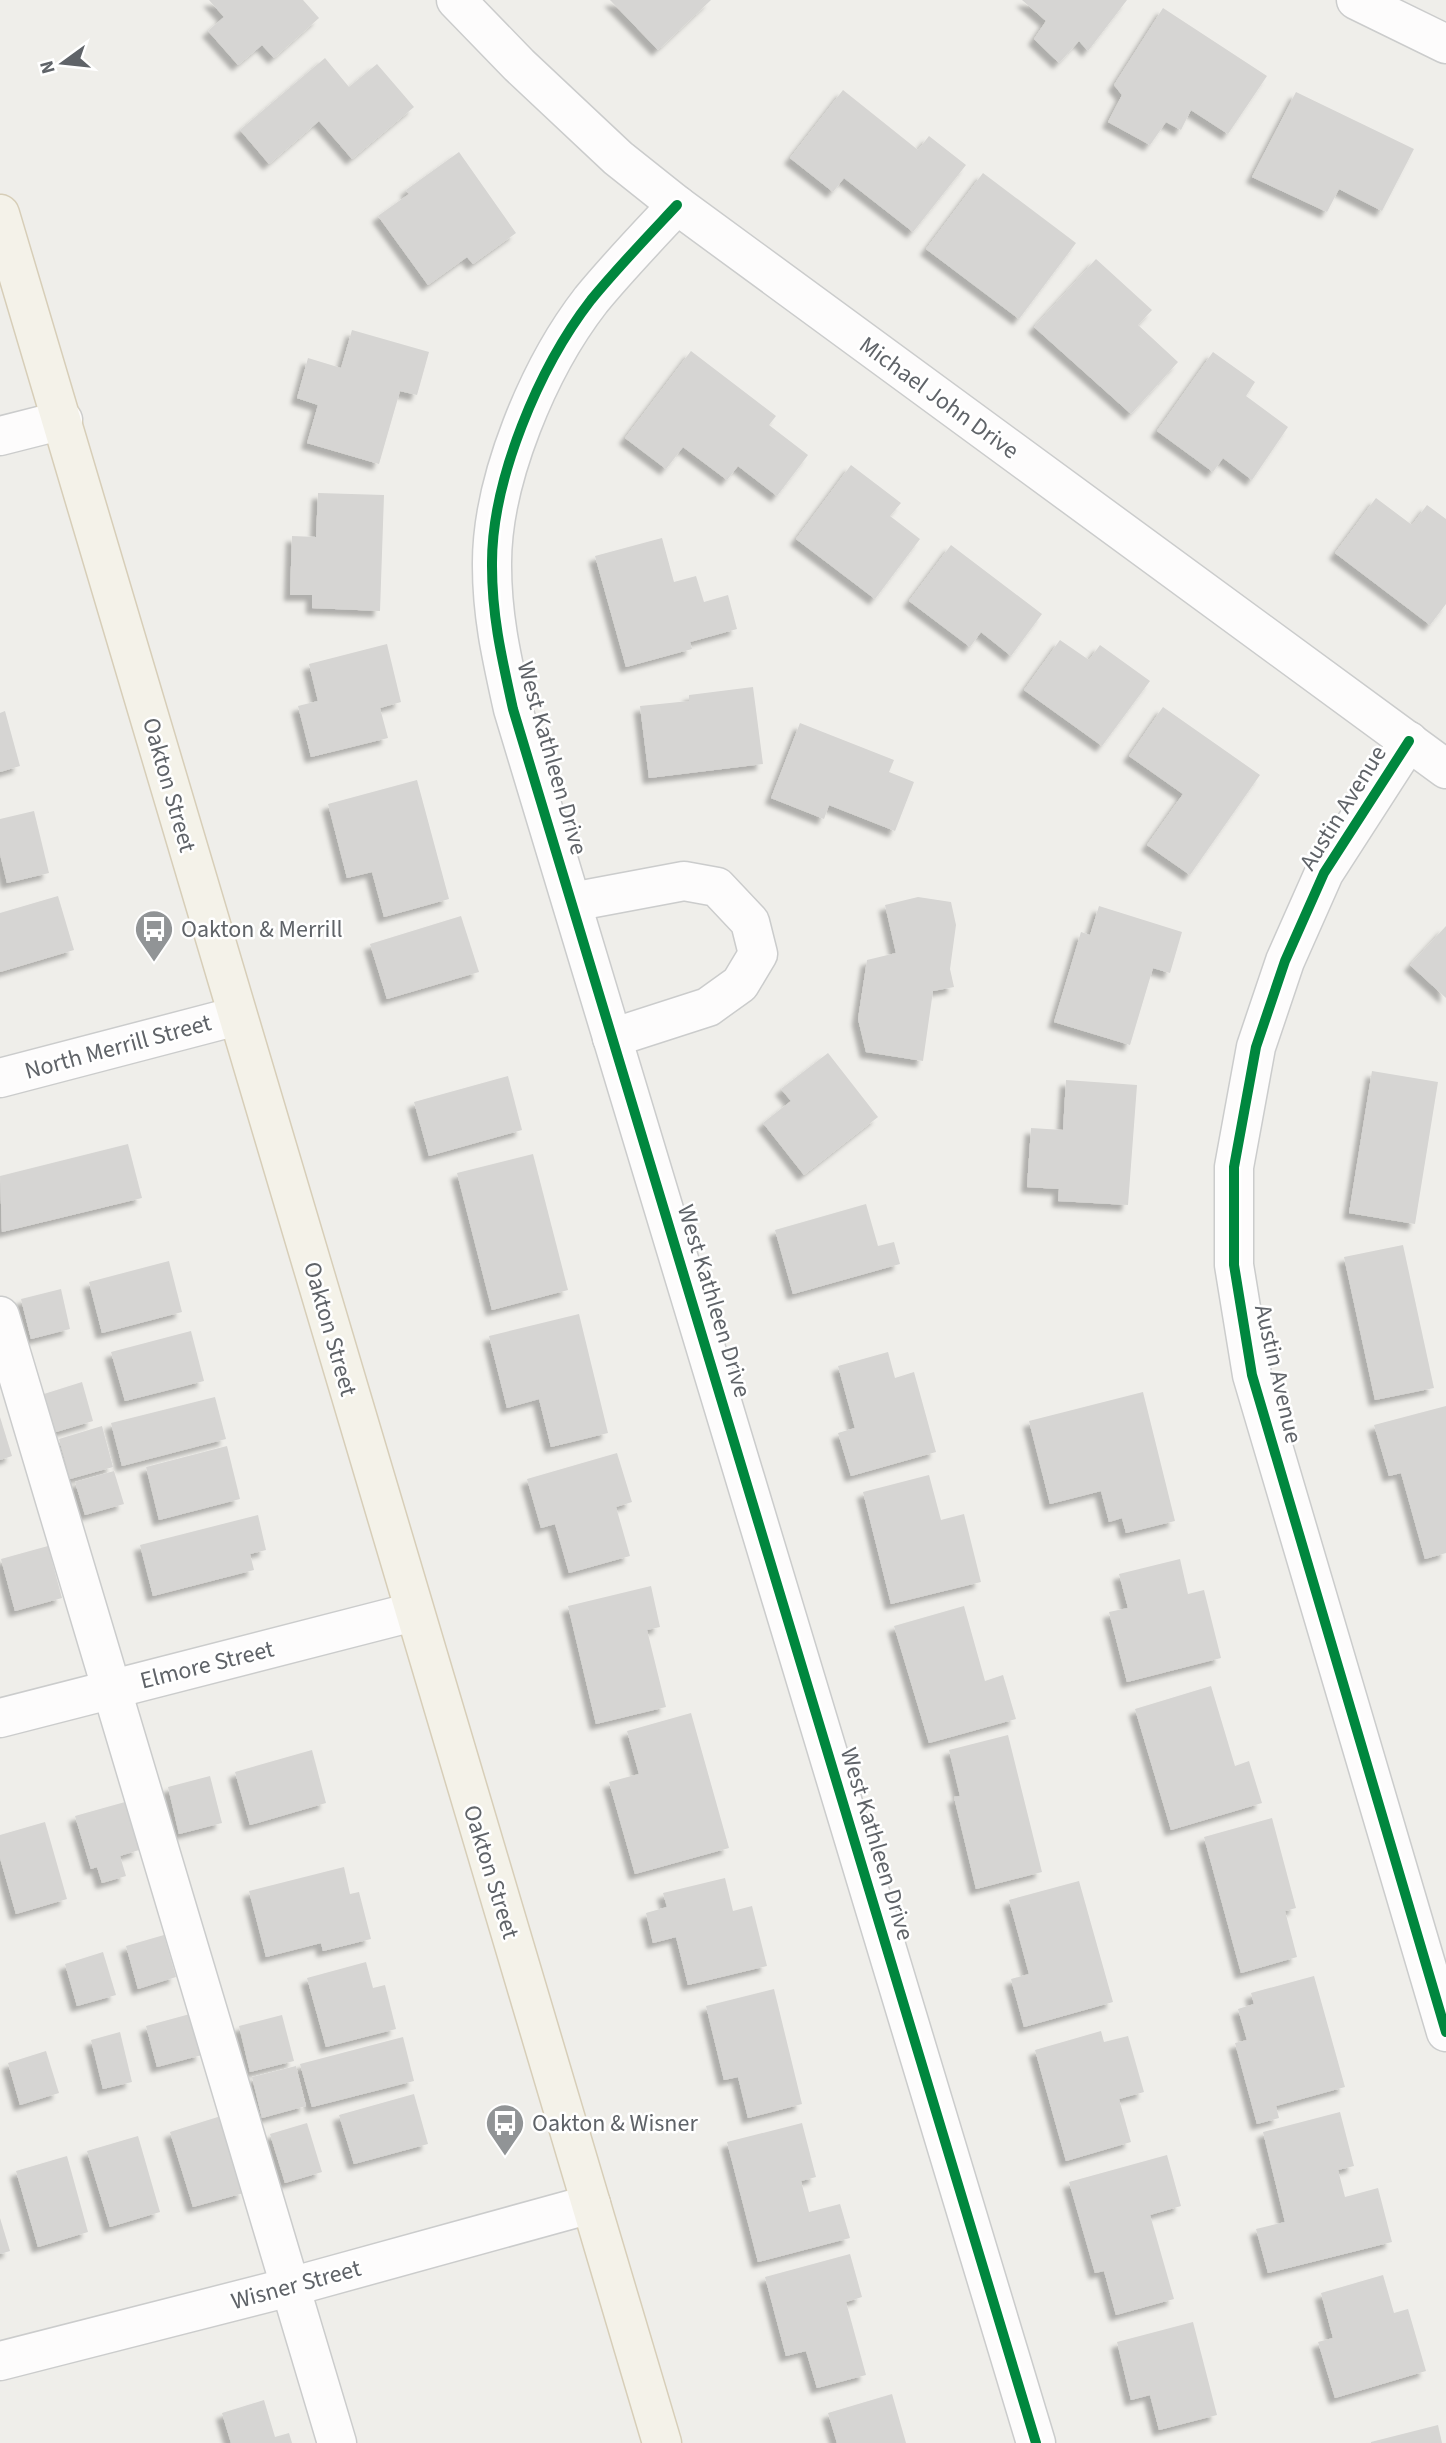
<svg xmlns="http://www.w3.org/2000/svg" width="1446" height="2443" font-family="'Source Sans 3',sans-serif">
<defs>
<filter id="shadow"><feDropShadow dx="-6" dy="6" stdDeviation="2" flood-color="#0004"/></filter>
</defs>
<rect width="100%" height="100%" fill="#efeeea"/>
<g fill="#d6d5d3" filter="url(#shadow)">
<path d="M209 0H303L319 18 274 58 262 45 238 65 208 31 224 17Z"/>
<path d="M610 0H711L658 50Z"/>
<path d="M1022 0H1127L1088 51 1079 41 1059 63 1034 39 1046 21Z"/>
<path d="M1163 8 1267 76 1228 134 1191 110 1181 130 1166 122 1150 145 1108 122 1122 95 1114 85Z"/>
<path d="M325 58 349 87 377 64 414 107 352 159 319 121 269 164 240 130Z"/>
<path d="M843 90 918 150 929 136 966 165 913 232 844 178 833 192 790 158Z"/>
<path d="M1296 92 1414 149 1382 211 1339 189 1327 212 1252 177Z"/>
<path d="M459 152 516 233 473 264 467 257 428 285 378 216 409 194 406 190Z"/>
<path d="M983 173 1076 243 1019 319 926 249Z"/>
<path d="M1096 259 1152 310 1138 325 1178 362 1131 414 1034 327Z"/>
<path d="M352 330 429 352 417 395 400 391 379 464 307 443 318 405 297 398 308 358 341 368Z"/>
<path d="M691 351 776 416 769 425 808 455 777 496 738 466 727 480 683 447 666 469 625 438Z"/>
<path d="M1213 352 1255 382 1246 396 1288 427 1252 480 1223 458 1213 472 1157 431Z"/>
<path d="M851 465 901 503 890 516 920 539 875 599 796 539Z"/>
<path d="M318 493 384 495 380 611 312 608V595H290L292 536 316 537Z"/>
<path d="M1376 498 1412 525 1427 505 1446 519V604L1430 625 1335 553Z"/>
<path d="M662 538 674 582 696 576 704 602 728 595 737 629 690 642 692 649 626 667 595 556Z"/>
<path d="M951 545 1042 614 1011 656 981 632 970 647 909 601Z"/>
<path d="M1060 640 1089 660 1100 645 1150 681 1102 746 1024 690Z"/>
<path d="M387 644 401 702 380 708 388 738 311 757 298 706 318 701 309 664Z"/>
<path d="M753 687 763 764 649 778 640 706 689 701V695Z"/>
<path d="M1163 707 1260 775 1190 875 1147 845 1183 794 1129 756Z"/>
<path d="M5 711 20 766 0 772V713Z"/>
<path d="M800 723 894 760 889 772 914 782 895 831 829 805 824 819 771 798Z"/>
<path d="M417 780 449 899 384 917 372 872 347 878 328 804Z"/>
<path d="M34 811 49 873 7 883 0 854V819Z"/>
<path d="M58 896 74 950 0 972V913Z"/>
<path d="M918 897 951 902 956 925 950 969 954 987 933 991 923 1061 866 1052 858 1019 867 960 896 953 885 905Z"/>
<path d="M1099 906 1182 932 1170 973 1153 968 1130 1045 1054 1022 1081 932 1090 935Z"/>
<path d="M461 916 479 972 387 999 370 944Z"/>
<path d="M1446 926V998L1410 965Z"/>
<path d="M828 1053 878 1117 804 1175 763 1123 791 1101 781 1089Z"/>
<path d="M1372 1071 1438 1082 1415 1224 1349 1213Z"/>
<path d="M508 1076 522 1130 429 1156 414 1102Z"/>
<path d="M1066 1080 1137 1085 1128 1205 1058 1201 1059 1189 1027 1187 1031 1128 1063 1130Z"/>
<path d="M128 1144 142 1198 2 1232 0 1176Z"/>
<path d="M533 1154 568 1290 492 1310 457 1173Z"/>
<path d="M866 1204 878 1246 894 1242 900 1264 793 1294 775 1230Z"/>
<path d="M1403 1245 1434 1388 1375 1400 1344 1257Z"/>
<path d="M169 1261 182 1312 102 1333 89 1282Z"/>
<path d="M61 1289 70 1329 31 1339 21 1299Z"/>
<path d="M579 1314 608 1433 551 1447 539 1399 507 1408 489 1336Z"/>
<path d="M191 1331 204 1381 125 1401 111 1352Z"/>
<path d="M888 1352 895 1378 914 1372 936 1452 851 1476 838 1433 855 1428 838 1366Z"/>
<path d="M82 1382 93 1421 56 1432 44 1394Z"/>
<path d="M1143 1392 1175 1521 1126 1533 1122 1518 1109 1522 1101 1491 1050 1504 1029 1421Z"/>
<path d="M215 1397 226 1439 122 1466 111 1423Z"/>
<path d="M1446 1406V1553L1425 1559 1401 1473 1389 1476 1374 1425Z"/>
<path d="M0 1417 12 1456 0 1460Z"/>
<path d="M102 1426 113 1467 70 1479 59 1439Z"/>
<path d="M227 1446 240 1499 159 1520 146 1467Z"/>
<path d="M617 1453 632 1502 616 1507 630 1556 569 1573 555 1524 541 1528 527 1479Z"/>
<path d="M114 1471 124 1504 85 1515 75 1482Z"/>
<path d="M929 1475 941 1520 964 1514 981 1582 891 1604 863 1492Z"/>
<path d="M258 1515 266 1550 250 1554 254 1570 153 1596 140 1545Z"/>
<path d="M48 1546 62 1598 15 1611 1 1559Z"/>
<path d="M1180 1559 1188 1594 1204 1590 1221 1658 1127 1682 1109 1612 1128 1608 1119 1574Z"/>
<path d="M651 1586 660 1627 647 1630 666 1707 596 1724 568 1606Z"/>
<path d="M964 1606 985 1681 1003 1675 1016 1719 929 1743 894 1626Z"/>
<path d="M1211 1686 1235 1766 1249 1761 1262 1803 1171 1830 1135 1709Z"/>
<path d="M691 1713 729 1848 635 1874 609 1782 639 1774 627 1731Z"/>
<path d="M1008 1735 1042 1872 976 1889 954 1797 960 1796 949 1750Z"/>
<path d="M312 1750 326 1803 250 1825 235 1772Z"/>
<path d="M210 1776 222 1823 179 1834 168 1787Z"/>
<path d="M125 1802 139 1850 120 1856 126 1876 102 1883 97 1867 91 1869 75 1816Z"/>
<path d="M1272 1818 1296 1908 1285 1911 1297 1957 1241 1973 1204 1837Z"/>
<path d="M45 1822 67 1899 16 1914 0 1858V1835Z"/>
<path d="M344 1867 350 1894 359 1892 371 1939 323 1951 321 1943 266 1957 249 1891Z"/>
<path d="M725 1878 733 1911 752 1906 767 1966 688 1985 676 1937 653 1943 646 1913 667 1907 663 1893Z"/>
<path d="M1079 1881 1113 2002 1024 2027 1011 1979 1029 1974 1009 1900Z"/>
<path d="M164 1935 176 1977 138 1989 126 1946Z"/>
<path d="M103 1952 116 1995 77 2006 65 1964Z"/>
<path d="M366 1962 373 1988 385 1985 396 2029 326 2047 307 1978Z"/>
<path d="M1314 1976 1345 2087 1276 2106 1279 2118 1257 2124 1235 2043 1247 2040 1238 2009 1254 2004 1251 1993Z"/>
<path d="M774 1989 802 2104 748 2118 738 2077 724 2080 706 2006Z"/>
<path d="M190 2014 202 2055 157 2067 146 2026Z"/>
<path d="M282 2015 294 2061 250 2072 239 2026Z"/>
<path d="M1101 2031 1104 2042 1128 2036 1144 2092 1119 2099 1131 2142 1066 2161 1035 2050Z"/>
<path d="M120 2032 132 2082 103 2089 91 2040Z"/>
<path d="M403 2037 414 2081 312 2107 300 2064Z"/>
<path d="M46 2051 59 2093 20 2105 8 2063Z"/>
<path d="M296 2066 306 2106 262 2118 252 2077Z"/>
<path d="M414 2094 428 2144 354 2164 339 2115Z"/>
<path d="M1340 2112 1354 2166 1338 2170 1345 2197 1378 2188 1392 2242 1268 2273 1256 2229 1285 2222 1263 2132Z"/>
<path d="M221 2116 244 2193 193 2207 170 2132Z"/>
<path d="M307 2123 322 2172 285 2183 270 2134Z"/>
<path d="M802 2123 816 2177 801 2181 809 2212 840 2204 850 2238 758 2262 727 2142Z"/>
<path d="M138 2136 160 2212 110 2227 87 2151Z"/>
<path d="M1167 2155 1181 2206 1150 2215 1174 2299 1116 2315 1104 2271 1095 2273 1069 2182Z"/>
<path d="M67 2156 88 2232 38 2247 16 2171Z"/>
<path d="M0 2218 10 2251 0 2254Z"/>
<path d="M850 2254 862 2297 846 2302 866 2375 817 2388 806 2351 786 2356 765 2277Z"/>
<path d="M1383 2275 1394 2313 1408 2309 1426 2371 1335 2398 1318 2342 1333 2338 1321 2293Z"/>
<path d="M1193 2322 1217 2415 1159 2430 1150 2395 1131 2400 1117 2342Z"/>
<path d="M892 2394 906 2443H837L828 2413Z"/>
<path d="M264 2400 275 2437 289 2433 292 2443H231L222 2413Z"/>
<path d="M1438 2425 1442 2443H1371V2442Z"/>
</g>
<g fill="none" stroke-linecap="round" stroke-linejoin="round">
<g stroke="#cbcccc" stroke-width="41">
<g id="minor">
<path d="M456 0 519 65 618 158 677 205 1446 769"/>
<path d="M1356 0 1446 44"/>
<path d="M677 205C648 236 618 267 591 300 539 367 491 481 492 566 492 617 502 659 513 709L1036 2443"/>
<path d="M0 436 63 420"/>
<path d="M1409 741 1324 873 1285 961 1256 1047 1234 1167V1265L1252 1375 1446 2032"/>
<path d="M572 902 684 881 717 887 750 922 758 954 740 984 708 1007 612 1038"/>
<path d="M0 1078 237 1016"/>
<path d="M0 1316 337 2443"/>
<path d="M0 1718 413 1612"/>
<path d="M0 2361 290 2287 591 2204"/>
</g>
</g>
<g stroke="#d7ceb8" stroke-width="41">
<path id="major" d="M0 214 662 2443"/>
</g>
<use href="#minor" stroke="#fdfcfc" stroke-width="38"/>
<use href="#major" stroke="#f4f2e9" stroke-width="38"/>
<g stroke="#fff" stroke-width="15">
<g id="cycleway">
<path d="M677 205C648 236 618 267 591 300 539 367 491 481 492 566 492 617 502 659 513 709L1036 2443"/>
<path d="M1409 741 1324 873 1285 961 1256 1047 1234 1167V1265L1252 1375 1446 2032"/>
</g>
</g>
<use href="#cycleway" stroke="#00873e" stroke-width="10"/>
</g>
<defs>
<g id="bus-pin" transform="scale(2.0125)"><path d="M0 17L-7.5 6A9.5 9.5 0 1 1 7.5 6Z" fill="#919496" stroke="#fff"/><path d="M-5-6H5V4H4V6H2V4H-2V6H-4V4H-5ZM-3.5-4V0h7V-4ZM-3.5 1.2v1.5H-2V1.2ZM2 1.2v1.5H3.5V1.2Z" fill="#fff"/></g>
</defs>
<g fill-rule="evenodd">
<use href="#bus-pin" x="154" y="929"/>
<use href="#bus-pin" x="505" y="2123"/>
</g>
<g text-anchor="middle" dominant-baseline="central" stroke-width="5" stroke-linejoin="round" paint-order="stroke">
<g font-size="24" fill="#5f6368" stroke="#fff">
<text transform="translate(939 398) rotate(36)">Michael John Drive</text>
<text transform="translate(552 758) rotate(74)">West Kathleen Drive</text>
<text transform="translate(169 785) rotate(74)">Oakton Street</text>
<text transform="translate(1343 808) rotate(-58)">Austin Avenue</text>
<text transform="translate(118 1047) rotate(-15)">North Merrill Street</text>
<text transform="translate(714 1301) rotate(73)">West Kathleen Drive</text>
<text transform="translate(330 1329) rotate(74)">Oakton Street</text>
<text transform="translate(1278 1374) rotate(77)">Austin Avenue</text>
<text transform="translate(207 1665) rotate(-14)">Elmore Street</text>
<text transform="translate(877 1844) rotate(73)">West Kathleen Drive</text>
<text transform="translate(491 1872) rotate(73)">Oakton Street</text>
<text transform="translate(296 2285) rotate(-15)">Wisner Street</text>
</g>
<g font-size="24" fill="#5f6368" stroke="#fff" text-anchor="start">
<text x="181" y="929">Oakton &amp; Merrill</text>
<text x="532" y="2123">Oakton &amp; Wisner</text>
</g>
</g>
<g transform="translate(63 63) rotate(255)" stroke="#ffffff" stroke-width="5" paint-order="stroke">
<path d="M0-5L12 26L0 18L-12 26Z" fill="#5f6368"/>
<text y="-10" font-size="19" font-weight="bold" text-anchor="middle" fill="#5f6368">N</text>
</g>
</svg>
